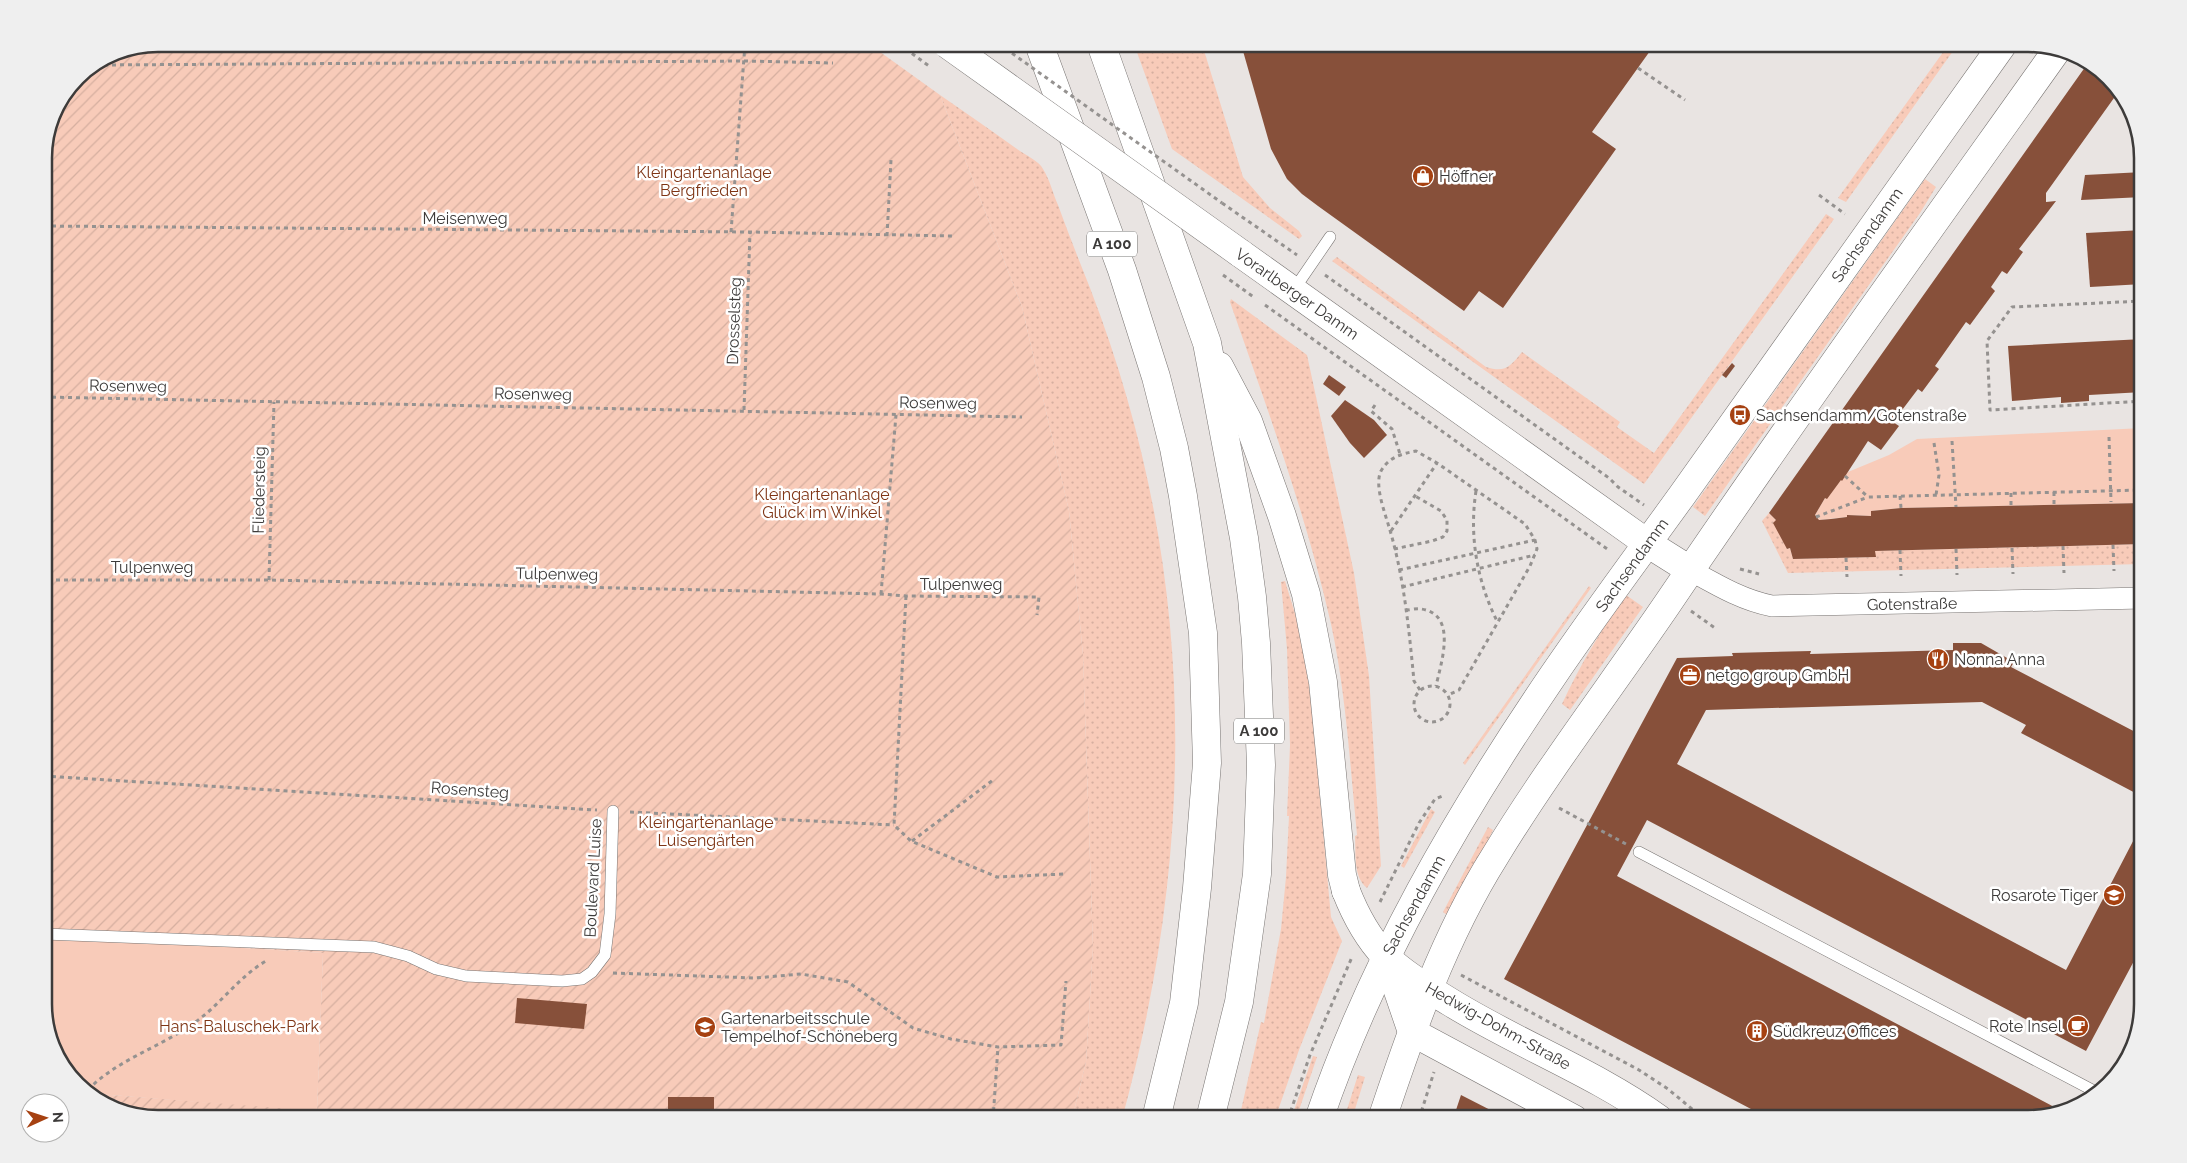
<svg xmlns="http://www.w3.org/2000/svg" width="2187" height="1163" font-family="Raleway,sans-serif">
<defs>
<pattern id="grass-dots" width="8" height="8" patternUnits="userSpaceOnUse" patternTransform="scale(1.25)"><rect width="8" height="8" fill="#f8cbb9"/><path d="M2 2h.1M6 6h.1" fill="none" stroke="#d6afa0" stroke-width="1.8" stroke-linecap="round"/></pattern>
<pattern id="garden-furrows" width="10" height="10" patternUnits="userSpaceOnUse" patternTransform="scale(1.25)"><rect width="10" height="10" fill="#f8cbb9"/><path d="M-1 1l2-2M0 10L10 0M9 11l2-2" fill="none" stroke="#d6afa0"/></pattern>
</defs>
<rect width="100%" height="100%" fill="#e9e4e2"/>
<g fill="url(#grass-dots)">
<path d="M1134 44H1202L1243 177 1270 208 1299 231 1302 236 1299 239 1172 149Z"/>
<path d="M1949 44H1958L1846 202 1838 198Z"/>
<path d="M940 95C966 113 992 131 1017 149 1025 155 1039 161 1043 169 1050 180 1053 194 1058 205 1068 233 1079 260 1090 288 1196 562 1199 837 1122 1119H1072L1086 1062 1093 947 1083 655 1069 511 1022 307Z"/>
<path d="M1925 179 1936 187 1920 213 1705 516 1693 507Z"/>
<path d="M1826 214 1834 219 1644 484 1332 261 1337 257 1486 367C1505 373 1510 367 1522 352L1620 422 1617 427 1654 453Z"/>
<path d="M1231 299 1307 355 1354 573 1369 676 1381 866 1367 888C1353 877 1356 853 1355 836L1357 835C1350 765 1346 693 1331 624 1306 514 1267 408 1230 302Z"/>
<path d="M1769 513 1776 520 1787 549 1790 548 1793 559 1875 557V551L2143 544V564L1788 573 1762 521Z"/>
<path d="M1285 581 1300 630 1310 690 1331 917 1342 941 1299 1050 1275 1119H1239L1261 1022 1264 1023 1281 929 1286 877 1289 816H1287L1290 745 1287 649 1281 582Z"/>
<path d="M1589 586 1591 588 1465 765 1463 763Z"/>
<path d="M1626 595 1643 607 1570 710 1562 704C1580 665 1601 630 1626 595Z"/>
<path d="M1431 809 1435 812 1404 868 1401 866Z"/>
<path d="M1488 827 1493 830 1451 918 1443 912Z"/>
<path d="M1313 1056 1317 1057 1296 1119H1291Z"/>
<path d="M1358 1075 1365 1077 1352 1119H1344Z"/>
</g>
<g fill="#f8cbb9">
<path d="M2143 428V503L1901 508 1871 511V516L1847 515V517L1819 520 1815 515 1825 498 1848 472 1889 455 1917 439Z"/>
<path d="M44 935 323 953 317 1112 99 1094 97 1098 63 1069 44 1012Z"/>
</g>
<path fill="url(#garden-furrows)" d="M158 44H869L940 95 1022 307 1069 511 1083 655 1093 947 1086 1062 1072 1119H158L107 1107 97 1098 98 1094 317 1111 323 953 44 935V151L55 108 78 77 115 52Z"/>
<g fill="#87503a">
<path d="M1241 44H1655L1592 132 1616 149 1503 308 1479 291 1464 311 1318 206 1302 194 1287 179 1271 149Z"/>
<path d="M2088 63 2119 91 2046 193V202L2056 201 2019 249 2023 252 2007 274 2002 271 1991 287 1995 291 1970 325 1966 322 1935 366 1939 369 1922 392 1918 389 1893 422 1899 426 1881 450 1868 441 1842 481 1841 480 1827 499 1825 498 1815 515 1819 520 1831 519 1847 517V515L1871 516V511L1901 508 2143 503V544L1875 551 1876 557 1793 559 1790 548 1787 549 1773 523 1776 520 1769 513Z"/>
<path d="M2143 172V197L2081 200 2085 175Z"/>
<path d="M2143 230V284L2090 287 2086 233Z"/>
<path d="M2143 339V392L2089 395V401L2061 403V397L2012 401 2008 346Z"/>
<path d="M1732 363 1735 366 1726 378 1722 375Z"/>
<path d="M1329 375 1346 387 1339 396 1323 384Z"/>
<path d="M1345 400 1374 420 1387 435 1364 458 1350 443 1331 416Z"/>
<path d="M1953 643H1981L2014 662 2011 667 2143 736V797L2021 733 2026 725 1982 702 1706 710 1677 764 2066 970 2143 822V944L2086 1051 1647 820 1617 876 2058 1109 2057 1111 2029 1119H1770L1504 979 1677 658 1733 656 1732 653 1811 651 1810 654 1953 650Z"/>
<path d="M517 998 587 1004 584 1029 515 1023Z"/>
<path d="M1461 1095 1508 1119H1453Z"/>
<rect x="668" y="1097" width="46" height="22"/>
</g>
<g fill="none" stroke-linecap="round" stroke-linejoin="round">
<g stroke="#787472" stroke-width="12">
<g id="lane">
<path d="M1293 291 1330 237"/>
<path d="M1639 852 2098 1093"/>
<path d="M44 934 374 947 408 956 436 969 466 976 562 981 582 979 592 972 605 955 610 914 613 811"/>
</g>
</g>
<g stroke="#787472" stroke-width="22">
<path id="street" d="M1690 570C1717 585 1742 600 1772 606L2143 598"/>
</g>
<g stroke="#787472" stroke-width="29">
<g id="secondary">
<path d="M1240 253 1647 543 1690 570"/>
<path d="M1346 891C1355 914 1368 938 1385 956 1403 974 1429 989 1450 1002 1518 1044 1595 1073 1659 1119"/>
<path d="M1386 956 1412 1032 1574 1119"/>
<path d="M1319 1119C1373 961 1458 815 1552 677 1594 615 1639 555 1683 494 1790 345 1896 194 2003 44"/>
<path d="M1382 1119C1412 1029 1444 937 1495 856 1548 769 1610 688 1668 603 1794 417 1926 234 2057 50"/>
</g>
</g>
<g stroke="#787472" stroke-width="29">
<g id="highway">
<path d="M1039 44 1122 270 1156 377 1174 448 1183 496 1203 633 1207 763 1197 888 1184 1003 1156 1119"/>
<path d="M1101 44 1207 343 1244 538 1252 597 1256 643 1261 765 1257 874 1239 1002 1210 1119"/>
<path d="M1219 366 1248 421 1282 516 1306 594 1323 682 1342 875 1346 891"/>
</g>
</g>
<g stroke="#959290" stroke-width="3" stroke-dasharray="4 4" stroke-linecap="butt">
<path d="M899 44 929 66"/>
<path d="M96 65 745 61 833 63"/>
<path d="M1638 68 1685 100"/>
<path d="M1819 195 1845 214"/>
<path d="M1222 203 1297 255"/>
<path d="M44 226 750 232 954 236"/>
<path d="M731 232 745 44"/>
<path d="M887 236 891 160"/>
<path d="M1325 275 1609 478 1618 487 1644 505"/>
<path d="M2143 301 2012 307 1987 341 1990 410 2143 401"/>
<path d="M1265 305 1610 551"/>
<path d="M44 397 1022 417"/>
<path d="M1375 405 1371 411 1392 429 1400 454"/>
<path d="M744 410 750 232"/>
<path d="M2109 437 2111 502"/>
<path d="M1952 441 1956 507"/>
<path d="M1934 443 1939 475 1936 495"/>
<path d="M1845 476 1868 497 2143 490"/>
<path d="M1476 491C1469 536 1477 581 1497 621"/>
<path d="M2054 492V506"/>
<path d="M2011 493V505"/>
<path d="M1900 496 1901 508"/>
<path d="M1816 517 1868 497"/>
<path d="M1391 531 1437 463"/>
<path d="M2113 545 2114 571"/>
<path d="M2063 546 2064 573"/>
<path d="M2012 548 2013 574"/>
<path d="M1394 549 1432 541 1443 537 1447 531V520L1441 511 1415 496"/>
<path d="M1956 549 1957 575"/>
<path d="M1900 550 1901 576"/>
<path d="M1846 558 1847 577"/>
<path d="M1740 569 1759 574"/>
<path d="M1399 570 1535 540"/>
<path d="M56 580H269L881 594 906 596 1039 597 1037 615"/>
<path d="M269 580 274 402"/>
<path d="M1402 587 1535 555"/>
<path d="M881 594 896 415"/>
<path d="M906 596 894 825 911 841 997 877 1064 874"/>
<path d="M1406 610C1410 610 1417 608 1421 609 1458 614 1441 663 1436 686"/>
<path d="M1691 611 1715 628"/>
<circle cx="1432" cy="704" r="18"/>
<path d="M1420 690 1414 681C1409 630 1404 576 1389 527 1385 513 1374 485 1381 471 1389 457 1401 454 1416 451L1437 463 1525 524 1535 540 1537 549 1530 566 1459 690 1448 695"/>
<path d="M44 776 597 810"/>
<path d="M1559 808 1626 844"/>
<path d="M630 812 894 825"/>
<path d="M912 841 993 780"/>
<path d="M1380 902 1419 823 1435 799 1445 795"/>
<path d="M613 973 755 978 801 974 848 982 913 1028 951 1039 998 1047 1061 1045 1066 981"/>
<path d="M1461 975 1639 1070 1668 1089 1704 1119"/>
<path d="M88 1090C115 1061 158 1048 191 1025 219 1007 238 977 266 961"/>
<path d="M993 1119 998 1047"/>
<path d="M1288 1119 1310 1055 1352 957"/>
<path d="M1419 1119 1434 1072"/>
</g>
<use href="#lane" stroke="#fff" stroke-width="11"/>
<use href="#street" stroke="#fff" stroke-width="21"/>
<use href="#secondary" stroke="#fff" stroke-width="28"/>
<use href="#highway" stroke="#fff" stroke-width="28"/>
<g stroke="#787472" stroke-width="29" stroke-linecap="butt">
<path id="secondary-bridge" d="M947 44 1240 253"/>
</g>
<g stroke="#959290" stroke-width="3" stroke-dasharray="4 4" stroke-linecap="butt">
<path d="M999 44 1222 203"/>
<path d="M1223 275 1255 298"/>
</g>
<use href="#secondary-bridge" stroke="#fff" stroke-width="28"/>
</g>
<defs>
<g id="shop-disc" transform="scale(1.125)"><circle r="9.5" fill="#a64111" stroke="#fff"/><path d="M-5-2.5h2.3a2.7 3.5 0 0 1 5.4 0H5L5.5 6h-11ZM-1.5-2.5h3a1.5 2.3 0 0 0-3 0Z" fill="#fff"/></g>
<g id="bus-disc" transform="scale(1.125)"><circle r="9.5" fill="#a64111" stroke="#fff"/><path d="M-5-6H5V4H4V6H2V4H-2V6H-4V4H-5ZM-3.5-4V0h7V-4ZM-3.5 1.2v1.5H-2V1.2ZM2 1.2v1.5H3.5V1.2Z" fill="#fff"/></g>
<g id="restaurant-disc" transform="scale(1.125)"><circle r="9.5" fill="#a64111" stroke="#fff"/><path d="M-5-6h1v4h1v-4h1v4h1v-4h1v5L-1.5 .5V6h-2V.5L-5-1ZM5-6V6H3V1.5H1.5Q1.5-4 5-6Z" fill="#fff"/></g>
<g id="office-disc" transform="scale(1.125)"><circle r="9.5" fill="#a64111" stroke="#fff"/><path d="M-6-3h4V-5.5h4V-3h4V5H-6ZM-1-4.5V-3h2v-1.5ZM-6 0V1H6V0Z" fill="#fff"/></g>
<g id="school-disc" transform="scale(1.125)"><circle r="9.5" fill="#a64111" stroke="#fff"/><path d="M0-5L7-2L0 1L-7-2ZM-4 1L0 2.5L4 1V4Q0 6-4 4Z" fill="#fff"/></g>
<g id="cafe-disc" transform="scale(1.125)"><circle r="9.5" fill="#a64111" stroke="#fff"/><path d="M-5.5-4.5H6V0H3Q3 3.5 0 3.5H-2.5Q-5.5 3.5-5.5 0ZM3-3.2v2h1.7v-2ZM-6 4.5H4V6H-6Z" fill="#fff"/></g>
<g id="building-disc" transform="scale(1.125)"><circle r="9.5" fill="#a64111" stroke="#fff"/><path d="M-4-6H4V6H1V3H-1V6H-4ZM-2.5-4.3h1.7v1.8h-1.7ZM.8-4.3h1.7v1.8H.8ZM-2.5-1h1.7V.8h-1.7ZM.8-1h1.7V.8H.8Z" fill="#fff"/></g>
</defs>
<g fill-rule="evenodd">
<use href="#shop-disc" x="1423" y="176"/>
<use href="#bus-disc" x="1740" y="415"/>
<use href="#restaurant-disc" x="1938" y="659"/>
<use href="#office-disc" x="1690" y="675"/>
<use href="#school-disc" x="2114" y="895"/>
<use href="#cafe-disc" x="2078" y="1026"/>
<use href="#school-disc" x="705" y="1027"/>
<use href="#building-disc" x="1757" y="1031"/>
</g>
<g text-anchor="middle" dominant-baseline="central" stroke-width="5" stroke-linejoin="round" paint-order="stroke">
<g fill="#fff" stroke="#777675" stroke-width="1">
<rect x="1087" y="231.5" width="50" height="25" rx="4"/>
<rect x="1234" y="718.5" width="50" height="25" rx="4"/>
</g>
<g font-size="15" font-weight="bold" fill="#3d3b3a">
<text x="1112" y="244">A 100</text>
<text x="1259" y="731">A 100</text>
</g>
<g font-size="16" fill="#7f3515" stroke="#fff">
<text x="704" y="172">Kleingartenanlage<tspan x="704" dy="18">Bergfrieden</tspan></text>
<text x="822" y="494">Kleingartenanlage<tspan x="822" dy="18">Glück im Winkel</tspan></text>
<text x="706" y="822">Kleingartenanlage<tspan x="706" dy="18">Luisengärten</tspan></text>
<text x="239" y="1026">Hans-Baluschek-Park</text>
</g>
<g font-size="16" fill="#3d3b3a" stroke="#fff" text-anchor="start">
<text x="1439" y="176">Höffner</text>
<text x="1756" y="415">Sachsendamm/Gotenstraße</text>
<text x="1954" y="659">Nonna Anna</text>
<text x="1706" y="675">netgo group GmbH</text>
<text x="2098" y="895" text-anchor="end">Rosarote Tiger</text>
<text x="721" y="1018">Gartenarbeitsschule<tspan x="721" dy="18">Tempelhof-Schöneberg</tspan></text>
<text x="2062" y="1026" text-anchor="end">Rote Insel</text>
<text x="1773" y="1031">Südkreuz Offices</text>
</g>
<g font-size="16" fill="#3d3b3a" stroke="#fff">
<text x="465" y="218">Meisenweg</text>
<text transform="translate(1867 235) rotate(-55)">Sachsendamm</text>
<text transform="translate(1297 294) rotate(35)">Vorarlberger Damm</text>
<text transform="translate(734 321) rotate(-88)">Drosselsteg</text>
<text transform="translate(128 386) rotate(1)">Rosenweg</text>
<text transform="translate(533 394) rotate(1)">Rosenweg</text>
<text transform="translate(938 403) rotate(1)">Rosenweg</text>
<text transform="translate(259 490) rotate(-89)">Fliedersteig</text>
<text transform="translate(1632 565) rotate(-54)">Sachsendamm</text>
<text x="152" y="567">Tulpenweg</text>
<text transform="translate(557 574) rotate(1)">Tulpenweg</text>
<text x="961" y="584">Tulpenweg</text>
<text transform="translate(1912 604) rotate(-1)">Gotenstraße</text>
<text transform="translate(470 790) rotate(4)">Rosensteg</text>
<text transform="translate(593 878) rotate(-87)">Boulevard Luise</text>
<text transform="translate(1414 905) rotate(-61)">Sachsendamm</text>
<text transform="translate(1498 1026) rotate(29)">Hedwig-Dohm-Straße</text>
</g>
</g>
<path d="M0 0H2187V1163H0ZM158 52H2028A106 106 0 0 1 2134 158V1004A106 106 0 0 1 2028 1110H158A106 106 0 0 1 52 1004V158A106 106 0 0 1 158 52Z" fill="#efefef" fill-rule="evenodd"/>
<path fill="none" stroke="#3d3b3a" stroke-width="2.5" d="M158 52H2028A106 106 0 0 1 2134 158V1004A106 106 0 0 1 2028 1110H158A106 106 0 0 1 52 1004V158A106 106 0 0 1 158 52Z"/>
<g transform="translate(45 1118) rotate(87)"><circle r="24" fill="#ffffff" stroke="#b1b1b0"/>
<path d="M0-4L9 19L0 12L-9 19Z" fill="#a64111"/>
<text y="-8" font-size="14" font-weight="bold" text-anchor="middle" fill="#3d3b3a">N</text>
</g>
</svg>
